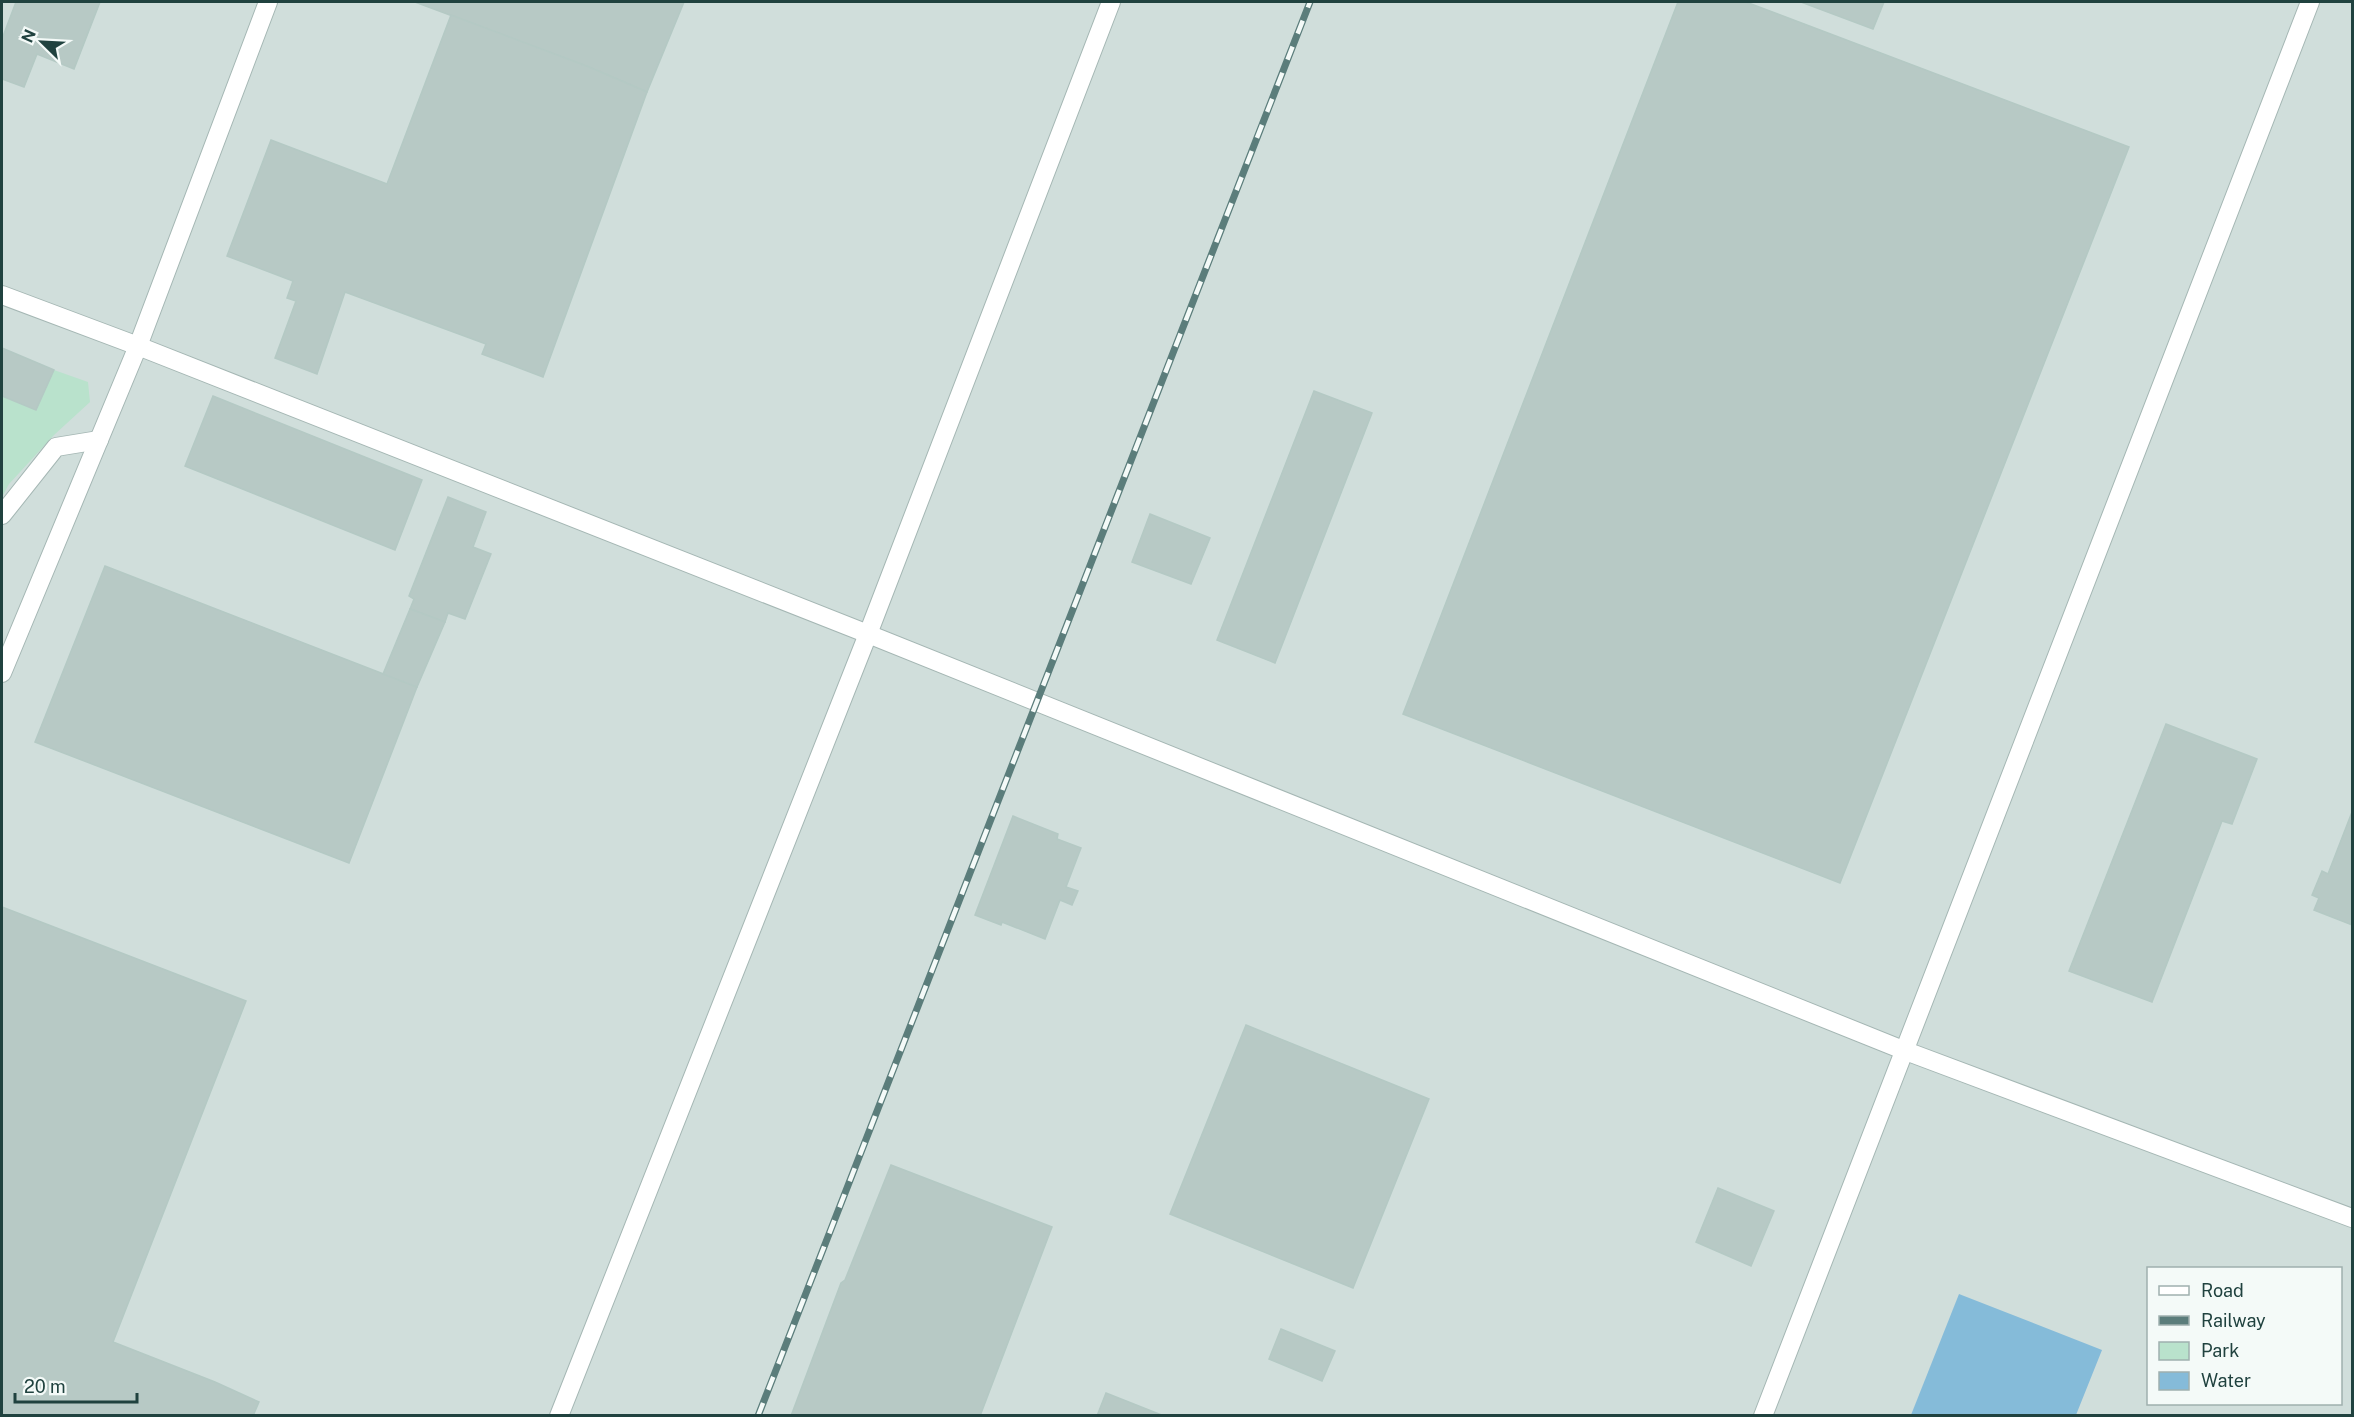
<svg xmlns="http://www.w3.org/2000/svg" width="2354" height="1417" font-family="'Public Sans',sans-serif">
<rect width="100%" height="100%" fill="#e3eeeb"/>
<path fill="#d0dedb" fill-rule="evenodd" d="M2 2H2352V1415L2 1416ZM2148 1268H2340V1404H2148Z"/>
<path fill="#b9e2cc" d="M54 370 88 382 90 402 54 435 9 484 2 497V396L36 410Z"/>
<path fill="#85bbd9" d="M1959 1294 2102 1350 2076 1415H1911Z"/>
<g fill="#b7c9c5" stroke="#b4c9c4" stroke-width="1.5">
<path d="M16 2H100L74 69 37 54 24 87 2 79V39Z"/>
<path d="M415 2H684L647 92 589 67Z"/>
<path d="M1678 2H1746L2129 147 1840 883 1403 714Z"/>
<path d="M1801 2H1884L1873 29Z"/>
<path d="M451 15 589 67 647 92 543 377 482 354 486 344 345 292 317 374 275 358 296 301 287 298 293 281 227 256 271 140 387 184Z"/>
<path d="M2 348 54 370 36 410 2 396Z"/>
<path d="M1314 391 1372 413 1275 663 1217 640Z"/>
<path d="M213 396 422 480 395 550 185 466Z"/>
<path d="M448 497 486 512 473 547 491 554 465 619 448 613 445 622 410 609 414 599 409 596Z"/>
<path d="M1150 514 1210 538 1191 584 1132 562Z"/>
<path d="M105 566 417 687 349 863 35 742Z"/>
<path d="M410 609 445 622 417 687 383 674Z"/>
<path d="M2166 724 2257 759 2232 824 2222 821 2152 1002 2069 971Z"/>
<path d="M2352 812V925L2314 910 2319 898 2312 895 2322 871 2328 874Z"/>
<path d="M1013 816 1058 834 1057 839 1081 848 1066 887 1078 891 1072 905 1060 900 1045 939 1002 922 1001 925 975 915Z"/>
<path d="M2 907 246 1001 113 1342 215 1382 259 1402 253 1416H2Z"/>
<path d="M1246 1025 1429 1099 1353 1288 1170 1214Z"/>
<path d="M891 1165 1052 1227 980 1416H791L841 1283 845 1280Z"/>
<path d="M1718 1188 1774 1211 1751 1266 1696 1242Z"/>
<path d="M1281 1329 1335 1351 1322 1381 1269 1359Z"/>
<path d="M1106 1393 1164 1416H1097Z"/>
</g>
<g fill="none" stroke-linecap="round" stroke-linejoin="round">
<g stroke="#a5b7b4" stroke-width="20">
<g id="minor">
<path d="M2 295 138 346 868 634 1903 1050 2352 1218"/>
<path d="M2 515 56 447 99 440"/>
<path d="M2 673 138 346 268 2"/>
<path d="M559 1416 868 634 1111 2"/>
<path d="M1763 1416 2310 2"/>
</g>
</g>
<use href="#minor" stroke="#fff" stroke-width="18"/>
<g stroke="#5b7d7b" stroke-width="7">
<path id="rail" d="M758 1416 1310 2"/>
</g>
<use href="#rail" stroke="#f4faf8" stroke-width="4.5" stroke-dasharray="14" stroke-linecap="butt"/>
</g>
<rect width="2354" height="1417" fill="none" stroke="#20423f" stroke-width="6"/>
<rect x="2147" y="1267" width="195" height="138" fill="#f4faf8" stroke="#9fb0ae" stroke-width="1.5"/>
<rect x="2159" y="1286" width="30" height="9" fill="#ffffff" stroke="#9fb0ae" stroke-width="1.5"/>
<text x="2201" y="1297" font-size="18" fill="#20423f">Road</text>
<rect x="2159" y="1316" width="30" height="9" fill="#5b7d7b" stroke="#9fb0ae" stroke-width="1.5"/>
<text x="2201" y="1327" font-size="18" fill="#20423f">Railway</text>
<rect x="2159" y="1342" width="30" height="18" fill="#b9e2cc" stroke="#9fb0ae" stroke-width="1.5"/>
<text x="2201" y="1357" font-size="18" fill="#20423f">Park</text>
<rect x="2159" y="1372" width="30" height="18" fill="#85bbd9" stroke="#9fb0ae" stroke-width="1.5"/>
<text x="2201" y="1387" font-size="18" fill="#20423f">Water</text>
<g transform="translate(42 42) rotate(294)" stroke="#f4faf8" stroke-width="4.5" paint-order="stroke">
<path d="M0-4.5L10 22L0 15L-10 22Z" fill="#20423f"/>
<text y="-9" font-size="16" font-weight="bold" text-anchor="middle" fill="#20423f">N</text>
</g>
<path d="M15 1393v9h122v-9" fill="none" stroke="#20423f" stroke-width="3"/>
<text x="24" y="1393" font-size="18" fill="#20423f" stroke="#f4faf8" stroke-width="4.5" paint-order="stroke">20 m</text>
</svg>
